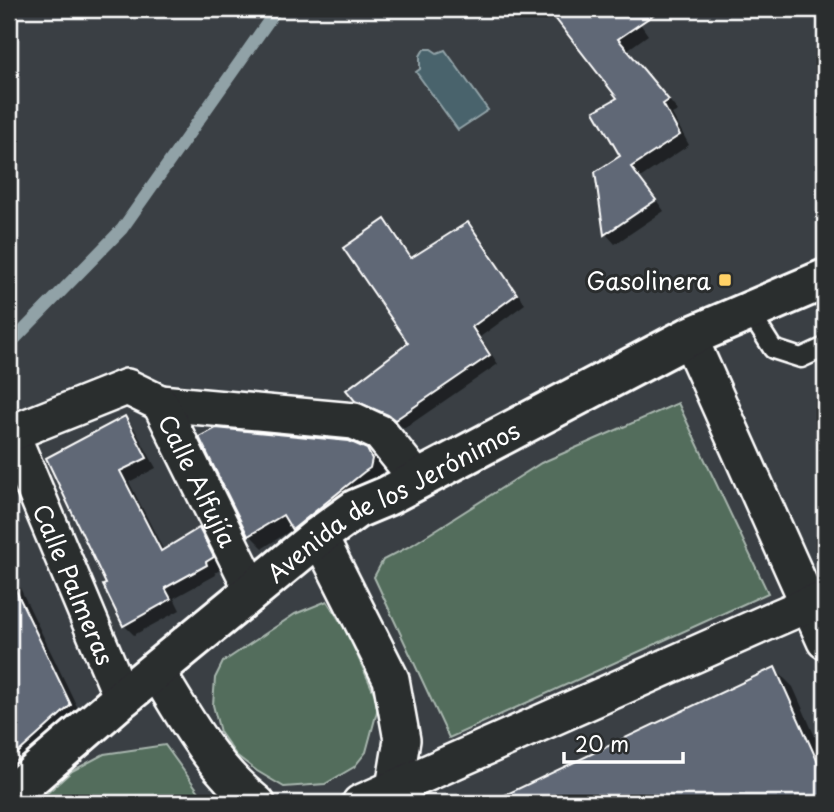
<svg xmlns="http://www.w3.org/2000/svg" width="834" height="812" font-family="'Playpen Sans',sans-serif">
<rect width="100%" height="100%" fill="#3a3f44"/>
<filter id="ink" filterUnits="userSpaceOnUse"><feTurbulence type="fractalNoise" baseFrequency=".0143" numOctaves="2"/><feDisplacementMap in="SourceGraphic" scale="14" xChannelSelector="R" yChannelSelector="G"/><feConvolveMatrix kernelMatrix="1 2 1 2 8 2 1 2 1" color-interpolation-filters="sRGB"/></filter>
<g filter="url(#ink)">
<g fill="#526d5c" stroke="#a8b6ae" stroke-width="2">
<path d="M678 403 768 593 449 738 374 577 383 560 412 545 541 463Z"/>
<path d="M327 601 347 632 379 704 366 752 354 767 325 784 284 787 257 771 236 755 220 732 213 705 215 678 223 662 295 614Z"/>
<path d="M165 745 207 803H36L72 771 104 754Z"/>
</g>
<path fill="#48646c" stroke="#91a2a7" stroke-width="2" d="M424 49H431L437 53 445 50 488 110 458 130 416 72 420 69V56Z"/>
<g fill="#0007">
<path d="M550 9H630L648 35 627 50 678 111 672 114 689 145 640 178 655 198 611 228V232L657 201 664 211 615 244 606 234 622 157 619 98Z"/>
<path d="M385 221 394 230 413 259 467 224 476 233 525 304 480 337 498 364 405 428 366 410 357 400 411 343Z"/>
<path d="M124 418 134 428 156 468 129 482 164 551 199 530 209 540 223 568 215 573 216 575 174 598 180 610 134 635 124 625 109 585Z"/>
<path d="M201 437 366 451 384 469 382 481 306 542 293 529 263 548 250 535Z"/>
<path d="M9 565 83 719 9 791Z"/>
<path d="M775 669 793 687 825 759V803H492Z"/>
</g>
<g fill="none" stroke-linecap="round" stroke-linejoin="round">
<path stroke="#91a2a7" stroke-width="12" d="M9 345 122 229 277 9"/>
</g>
<g fill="#606876" stroke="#fff" stroke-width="2">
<path d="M548 9H662L618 39 669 100 663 104 680 135 631 167 656 200 604 235 595 172 620 156 594 111 617 98Z"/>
<path d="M385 219 411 258 468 222 517 294 472 327 490 355 395 420 388 415 355 401 346 390 408 343 343 248Z"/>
<path d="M125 416 147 458 120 471 161 551 199 528 214 557 206 562 207 565 165 588 171 599 123 626 103 585 106 584 46 458Z"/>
<path d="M216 428 349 441 367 449 372 459 370 468 364 472 292 530 283 515 248 536 199 437Z"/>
<path d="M9 576 71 705 9 761Z"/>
<path d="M775 667 825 778V803H488Z"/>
</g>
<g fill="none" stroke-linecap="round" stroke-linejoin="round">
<g stroke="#fff" stroke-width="23">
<path id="lane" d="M749 311 773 349 801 358 825 347"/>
</g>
<g stroke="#fff" stroke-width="40">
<g id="street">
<path d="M689 337 825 641"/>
<path d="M160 403 354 421 380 433 418 480"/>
<path id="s1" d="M11 433 122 698"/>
<path id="s2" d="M9 434 127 387 160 403 253 591"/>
<path d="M319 536 391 679 402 740 394 788"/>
<path d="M156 670C185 718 212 768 257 803"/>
<path d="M360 803 772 620 809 604 825 600"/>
</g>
</g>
<g stroke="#fff" stroke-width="44">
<g id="secondary">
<path id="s3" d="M9 796 122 698 319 536 356 509 387 496 689 337 825 279"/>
</g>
</g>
<use href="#lane" stroke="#2a2d2e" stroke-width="18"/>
<use href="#street" stroke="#2a2d2e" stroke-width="35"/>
<use href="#secondary" stroke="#2a2d2e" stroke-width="38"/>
</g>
</g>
<rect fill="#ffd166" stroke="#2a2d2e" stroke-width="2.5" x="718" y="273" width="14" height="14" rx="3.5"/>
<g text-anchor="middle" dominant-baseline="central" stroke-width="6" stroke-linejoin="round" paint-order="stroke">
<g font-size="24" fill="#fff" stroke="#2a2d2e" text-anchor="end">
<text x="711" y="280">Gasolinera</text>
</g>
<g font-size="24" fill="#fff" stroke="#2a2d2e">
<text stroke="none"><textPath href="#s2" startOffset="250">Calle Alfujía</textPath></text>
<text stroke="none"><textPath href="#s3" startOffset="486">Avenida de los Jerónimos</textPath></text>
<text stroke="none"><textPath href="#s1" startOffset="164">Calle Palmeras</textPath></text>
</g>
</g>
<rect width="834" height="812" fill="none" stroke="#2a2d2e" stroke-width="35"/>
<rect x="18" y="18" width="799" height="777" fill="none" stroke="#fff" stroke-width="2.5" filter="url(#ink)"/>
<path d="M564 752v10h119v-10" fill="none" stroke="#ffffff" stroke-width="3.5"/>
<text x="575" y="752" font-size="21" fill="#ffffff" stroke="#2a2d2e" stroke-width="5" paint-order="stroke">20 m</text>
</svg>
